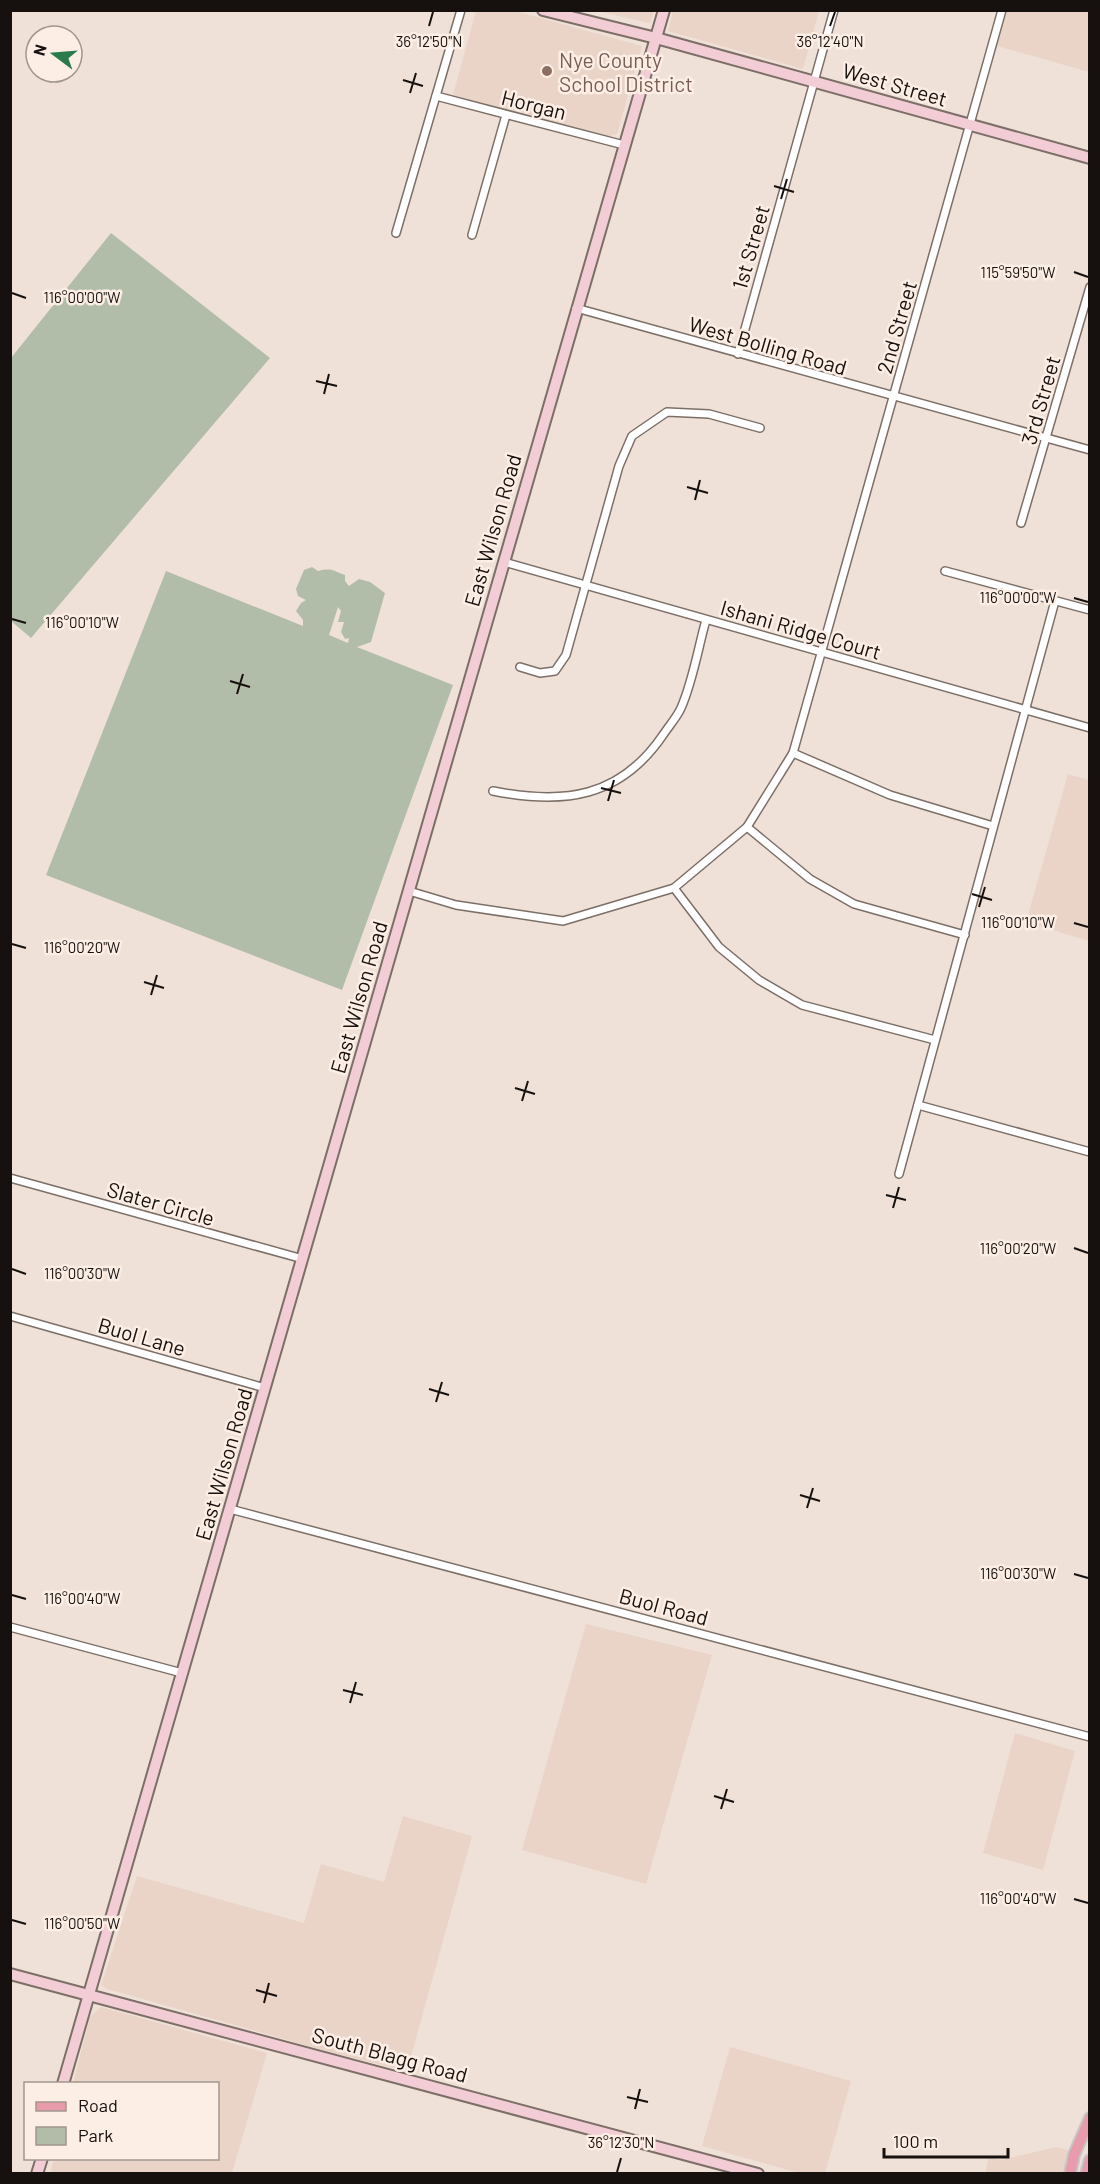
<svg xmlns="http://www.w3.org/2000/svg" width="1100" height="2184" font-family="Barlow,sans-serif">
<rect width="100%" height="100%" fill="#efe1d8"/>
<g fill="#ead4c7">
<path d="M476 11H515L642 46 617 134 609 136 453 95Z"/>
<path d="M597 11 654 10V11L650 23Z"/>
<path d="M673 11V10L819 11 803 69 668 31Z"/>
<path d="M1007 11H1089V72L997 46Z"/>
<path d="M1068 774 1089 780V941L1026 922Z"/>
<path d="M586 1624 712 1655 646 1884 522 1850Z"/>
<path d="M1015 1733 1075 1751 1043 1870 983 1853Z"/>
<path d="M403 1816 472 1836 407 2071 337 2054 107 1989 101 1985 137 1876 304 1923 321 1864 384 1882Z"/>
<path d="M101 2007 267 2053 232 2173H50L54 2159 218 2158V2084L73 2083 90 2017Z"/>
<path d="M730 2047 851 2081 825 2173H799L702 2146Z"/>
<path d="M1056 2147 1072 2151 1067 2173 985 2174 989 2157 1001 2160Z"/>
</g>
<g fill="#b2bda9" fill-rule="evenodd">
<path d="M111 233 270 358 31 638 11 621V358Z"/>
<path d="M312 567 318 571C332 568 331 570 345 575V581L349 586 359 579 370 582 385 593 371 642 357 647 453 685 342 990 46 875 166 571 303 626V620L296 611 301 603 306 600 298 596 296 589 304 570ZM338 607 341 611 338 622H344L341 632 345 639 349 638 348 643 329 635Z"/>
</g>
<g fill="none" stroke-linecap="round" stroke-linejoin="round">
<g stroke="#7c6f67" stroke-width="10">
<g id="street">
<path d="M436 96 624 145"/>
<path d="M396 233 461 10"/>
<path d="M472 235 506 115"/>
<path d="M576 308 1090 450"/>
<path d="M738 354 834 10"/>
<path d="M1021 523 1090 287"/>
<path d="M504 562 1090 728"/>
<path d="M945 571 1090 610"/>
<path d="M520 667 540 673 555 671 566 655 619 466 632 436 667 412 709 414 760 428"/>
<path d="M793 753 890 795 993 826"/>
<path d="M493 791C564 805 620 798 663 735 669 726 677 717 681 708 693 681 698 648 706 620"/>
<path d="M747 827 810 879 854 904 965 935"/>
<path d="M674 888 719 947 759 980 802 1005 935 1040"/>
<path d="M409 891 456 905 563 921 674 888 747 827 793 753 1002 10"/>
<path d="M918 1105 1090 1152"/>
<path d="M899 1174 1055 601"/>
<path d="M10 1178 303 1259"/>
<path d="M10 1316 265 1388"/>
<path d="M230 1509 1090 1737"/>
<path d="M10 1627 182 1673"/>
</g>
</g>
<g stroke="#7c6f67" stroke-width="14">
<g id="secondary">
<path d="M543 10 656 38 1090 158"/>
<path d="M10 1974 758 2174"/>
<path d="M63 2084 664 10"/>
<path d="M37 2174 42 2158"/>
</g>
</g>
<g stroke="#c7c6c5" stroke-width="14">
<g id="primary">
<path d="M1070 2174 1074 2155 1090 2118"/>
<path d="M1086 2174 1090 2160"/>
</g>
</g>
<use href="#street" stroke="#fff" stroke-width="7"/>
<use href="#secondary" stroke="#f3cdd5" stroke-width="10"/>
<use href="#primary" stroke="#e89baa" stroke-width="10"/>
</g>
<path fill="none" stroke="#16110e" stroke-width="2" d="M429 26 433 12M830 26 835 12M403 80 423 86M410 93 416 73M774 186 794 192M781 199 787 179M1074 272 1088 277M12 293 26 298M316 381 337 386M324 394 329 374M687 487 708 493M695 500 700 480M1074 598 1088 602M12 619 26 623M230 681 250 687M237 694 243 674M601 788 621 793M608 801 614 780M972 894 992 900M979 907 985 887M1074 923 1088 927M12 944 26 948M144 982 164 988M151 995 157 975M515 1088 535 1094M522 1101 528 1081M886 1195 906 1200M893 1208 899 1187M1074 1248 1088 1253M12 1269 26 1274M429 1389 449 1395M436 1402 442 1382M800 1495 820 1501M807 1508 813 1488M1074 1574 1088 1578M12 1595 26 1599M343 1690 363 1695M350 1703 356 1682M714 1796 734 1802M721 1809 727 1789M1074 1899 1088 1903M12 1920 26 1924M256 1990 277 1996M264 2003 269 1983M627 2097 648 2102M635 2109 640 2089M617 2172 621 2158"/>
<circle fill="#8d6e63" stroke="#fdeee5" stroke-width="2" cx="547" cy="71" r="6"/>
<g text-anchor="middle" dominant-baseline="central" stroke-width="5" stroke-linejoin="round" paint-order="stroke">
<g font-size="21" fill="#785e54" stroke="#fdeee5" text-anchor="start">
<text x="559" y="59">Nye County<tspan x="559" dy="24">School District</tspan></text>
</g>
<g font-size="21" fill="#16110e" stroke="#fdeee5">
<text transform="translate(895 84) rotate(16)">West Street</text>
<text transform="translate(534 104) rotate(14)">Horgan</text>
<text transform="translate(750 247) rotate(-74)">1st Street</text>
<text transform="translate(896 327) rotate(-74)">2nd Street</text>
<text transform="translate(768 345) rotate(16)">West Bolling Road</text>
<text transform="translate(1040 400) rotate(-74)">3rd Street</text>
<text transform="translate(492 530) rotate(-74)">East Wilson Road</text>
<text transform="translate(801 629) rotate(16)">Ishani Ridge Court</text>
<text transform="translate(358 997) rotate(-74)">East Wilson Road</text>
<text transform="translate(161 1203) rotate(16)">Slater Circle</text>
<text transform="translate(142 1336) rotate(16)">Buol Lane</text>
<text transform="translate(223 1464) rotate(-74)">East Wilson Road</text>
<text transform="translate(664 1606) rotate(15)">Buol Road</text>
<text transform="translate(390 2054) rotate(15)">South Blagg Road</text>
</g>
</g>
<g font-size="15" text-anchor="middle" fill="#16110e" stroke="#fdeee5" stroke-width="5" stroke-linejoin="round" paint-order="stroke">
<text x="429" y="47">36°12'50"N</text>
<text x="830" y="47">36°12'40"N</text>
<text x="1018" y="278">115°59'50"W</text>
<text x="82" y="303">116°00'00"W</text>
<text x="1018" y="603">116°00'00"W</text>
<text x="82" y="628">116°00'10"W</text>
<text x="1018" y="928">116°00'10"W</text>
<text x="82" y="953">116°00'20"W</text>
<text x="1018" y="1254">116°00'20"W</text>
<text x="82" y="1279">116°00'30"W</text>
<text x="1018" y="1579">116°00'30"W</text>
<text x="82" y="1604">116°00'40"W</text>
<text x="1018" y="1904">116°00'40"W</text>
<text x="82" y="1929">116°00'50"W</text>
<text x="621" y="2148">36°12'30"N</text>
</g>
<rect width="1100" height="2184" fill="none" stroke="#16110e" stroke-width="24"/>
<rect x="24" y="2082" width="195" height="78" fill="#fdeee5" stroke="#a1968f" stroke-width="1.5"/>
<rect x="36" y="2102" width="30" height="9" fill="#e89baa" stroke="#a1968f" stroke-width="1.5"/>
<text x="78" y="2112" font-size="18" fill="#16110e">Road</text>
<rect x="36" y="2127" width="30" height="18" fill="#b2bda9" stroke="#a1968f" stroke-width="1.5"/>
<text x="78" y="2142" font-size="18" fill="#16110e">Park</text>
<g transform="translate(54 54) rotate(286)"><circle r="28" fill="#fdeee5" stroke="#a1968f" stroke-width="1.5"/>
<path d="M0-4.5L10 22L0 15L-10 22Z" fill="#297b4c"/>
<text y="-9" font-size="16" font-weight="bold" text-anchor="middle" fill="#16110e">N</text>
</g>
<path d="M884 2148v9h124v-9" fill="none" stroke="#16110e" stroke-width="3"/>
<text x="893" y="2148" font-size="18" fill="#16110e" stroke="#fdeee5" stroke-width="4.5" paint-order="stroke">100 m</text>
</svg>
